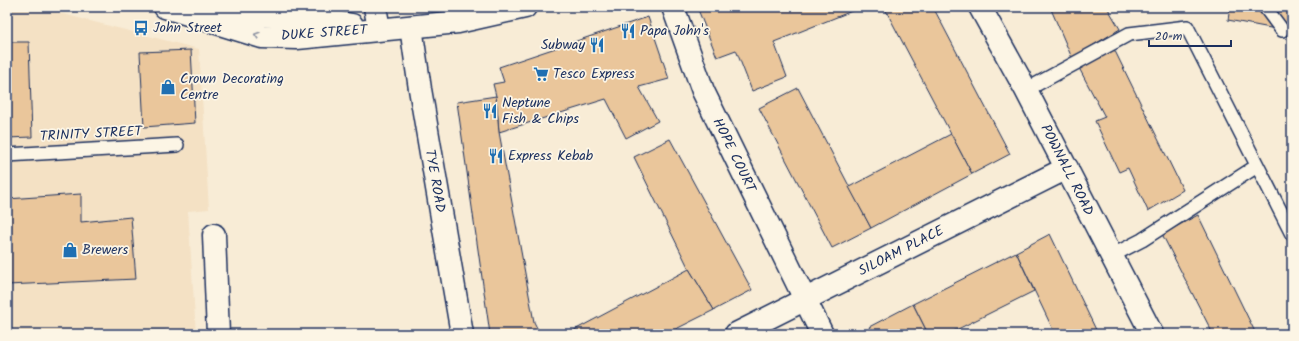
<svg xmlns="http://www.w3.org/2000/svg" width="1299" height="341" font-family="Kalam,sans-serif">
<rect width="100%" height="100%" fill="#f8ecd6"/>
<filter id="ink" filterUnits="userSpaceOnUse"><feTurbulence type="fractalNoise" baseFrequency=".025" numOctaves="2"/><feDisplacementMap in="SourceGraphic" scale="8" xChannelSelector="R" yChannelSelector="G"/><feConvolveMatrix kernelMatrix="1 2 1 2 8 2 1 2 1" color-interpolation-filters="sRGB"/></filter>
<g filter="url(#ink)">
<path fill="#f4e1c4" d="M7 7H36L199 49 209 209 188 211 196 334H7Z"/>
<g fill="#eac69b" stroke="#1b2f5e">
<path d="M697 7H862L774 42 787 77 752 91 736 50 717 57Z"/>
<path d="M884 7H933L1010 154 972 174Z"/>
<path d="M1050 7H1107L1120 29 1072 58Z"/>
<path d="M1230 7H1292V32L1228 20Z"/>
<path d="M648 17 669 79 639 87 658 121 626 138 606 99 499 132 496 96 493 84 504 82 499 67Z"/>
<path d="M7 42H29L32 137 7 138Z"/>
<path d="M1114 49 1183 190 1148 211 1128 168 1119 172 1095 121 1105 117 1079 68Z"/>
<path d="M191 50 195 123 144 127 140 52Z"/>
<path d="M798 88 871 228 832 248 759 108Z"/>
<path d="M496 96 499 132 534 322 540 334H490L457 102Z"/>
<path d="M951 134 972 174 871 228 849 187Z"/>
<path d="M670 139 752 290 714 310 689 269 634 157Z"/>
<path d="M81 194V222L131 217 136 279 7 285V199Z"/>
<path d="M1198 215 1256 334H1213L1162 234Z"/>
<path d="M1050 234 1098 334H1055L1016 252Z"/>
<path d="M1016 252 1034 291 948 334H928L913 304Z"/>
<path d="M689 269 714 310 666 334H567Z"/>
<path d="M913 304 928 334H873L869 327Z"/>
<rect x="113" y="331" width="52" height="3"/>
</g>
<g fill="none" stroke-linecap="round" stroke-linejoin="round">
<g stroke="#1b2f5e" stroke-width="16">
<g id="service">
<path d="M1265 7 1282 30"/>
<path d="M1026 90 1129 34 1187 27 1292 234"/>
<path d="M7 155 177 145"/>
<path d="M1111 256 1142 240 1257 166"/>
</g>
</g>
<g stroke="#1b2f5e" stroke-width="25">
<g id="minor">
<path d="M375 7 379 29"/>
<path d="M673 7 703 91 822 334"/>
<path d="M411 27 420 89 462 334"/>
<path d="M214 235 218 334"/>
<path d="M736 334 1067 168"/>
</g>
</g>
<g stroke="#1b2f5e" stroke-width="25">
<path id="tertiary" d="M980 7 1026 90 1152 334"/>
</g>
<g stroke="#1b2f5e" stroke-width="25">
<g id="secondary">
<path d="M165 7 262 37 297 38 458 22 525 7"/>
<path d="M211 12 318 19 352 25"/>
</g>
</g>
<use href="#service" stroke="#fcf5e5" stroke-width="13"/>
<use href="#minor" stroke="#fcf5e5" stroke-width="22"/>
<use href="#tertiary" stroke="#fcf5e5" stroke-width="22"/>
<use href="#secondary" stroke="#fcf5e5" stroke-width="22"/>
</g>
<defs><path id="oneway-chevron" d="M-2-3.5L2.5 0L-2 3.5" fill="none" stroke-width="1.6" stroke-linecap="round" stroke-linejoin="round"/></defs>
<use stroke="#8c92a2" href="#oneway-chevron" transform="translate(257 35) rotate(-164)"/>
</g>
<defs>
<g id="bus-bare" transform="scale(1.2)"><path d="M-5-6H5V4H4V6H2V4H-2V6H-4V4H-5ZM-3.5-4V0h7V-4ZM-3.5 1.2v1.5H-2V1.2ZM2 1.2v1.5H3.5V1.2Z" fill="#1f6fb2" stroke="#fcf5e5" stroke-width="2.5" paint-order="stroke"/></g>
<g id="restaurant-bare" transform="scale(1.2)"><path d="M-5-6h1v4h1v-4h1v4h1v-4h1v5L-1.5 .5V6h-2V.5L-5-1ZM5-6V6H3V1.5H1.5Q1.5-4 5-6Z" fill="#1f6fb2" stroke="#fcf5e5" stroke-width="2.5" paint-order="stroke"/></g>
<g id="supermarket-bare" transform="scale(1.2)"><path d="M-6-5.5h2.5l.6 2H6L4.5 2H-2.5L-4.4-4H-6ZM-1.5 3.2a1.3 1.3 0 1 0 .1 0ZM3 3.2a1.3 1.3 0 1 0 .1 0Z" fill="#1f6fb2" stroke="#fcf5e5" stroke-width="2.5" paint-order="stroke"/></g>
<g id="shop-bare" transform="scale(1.2)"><path d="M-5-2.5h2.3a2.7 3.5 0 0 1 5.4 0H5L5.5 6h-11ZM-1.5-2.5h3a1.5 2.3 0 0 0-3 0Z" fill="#1f6fb2" stroke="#fcf5e5" stroke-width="2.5" paint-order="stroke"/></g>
</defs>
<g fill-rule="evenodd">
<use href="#bus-bare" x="141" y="28"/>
<use href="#restaurant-bare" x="628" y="31"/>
<use href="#restaurant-bare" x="597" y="45"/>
<use href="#supermarket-bare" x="541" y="74"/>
<use href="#shop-bare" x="168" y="87"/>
<use href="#restaurant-bare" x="490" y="111"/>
<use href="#restaurant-bare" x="496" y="156"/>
<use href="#shop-bare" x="70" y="250"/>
</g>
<g text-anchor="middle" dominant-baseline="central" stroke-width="3.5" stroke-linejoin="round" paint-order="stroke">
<g font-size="14" fill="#1b2f5e" stroke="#fcf5e5" text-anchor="start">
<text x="153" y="28">John Street</text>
<text x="640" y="31">Papa John's</text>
<text x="585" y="45" text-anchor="end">Subway</text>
<text x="553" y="74">Tesco Express</text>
<text x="180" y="79">Crown Decorating<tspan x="180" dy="16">Centre</tspan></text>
<text x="502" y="103">Neptune<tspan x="502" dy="16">Fish &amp; Chips</tspan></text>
<text x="508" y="156">Express Kebab</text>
<text x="82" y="250">Brewers</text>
</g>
<g font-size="14" fill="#1b2f5e" stroke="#fcf5e5">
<text transform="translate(324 33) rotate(-4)">DUKE STREET</text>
<text transform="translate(91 134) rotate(-3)">TRINITY STREET</text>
<text transform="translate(734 155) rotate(64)">HOPE COURT</text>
<text transform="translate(1067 170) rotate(63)">POWNALL ROAD</text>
<text transform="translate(435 181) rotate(80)">TYE ROAD</text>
<text transform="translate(901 251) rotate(-27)">SILOAM PLACE</text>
</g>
</g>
<rect width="1299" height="341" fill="none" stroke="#fcf5e5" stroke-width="24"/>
<rect x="12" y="12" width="1275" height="317" fill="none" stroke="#1b2f5e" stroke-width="1.5" filter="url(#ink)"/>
<path d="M1149 40v6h82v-6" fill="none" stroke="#1b2f5e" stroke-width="2"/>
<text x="1155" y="40" font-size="12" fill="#1b2f5e" stroke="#fcf5e5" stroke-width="3" paint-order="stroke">20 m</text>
</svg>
